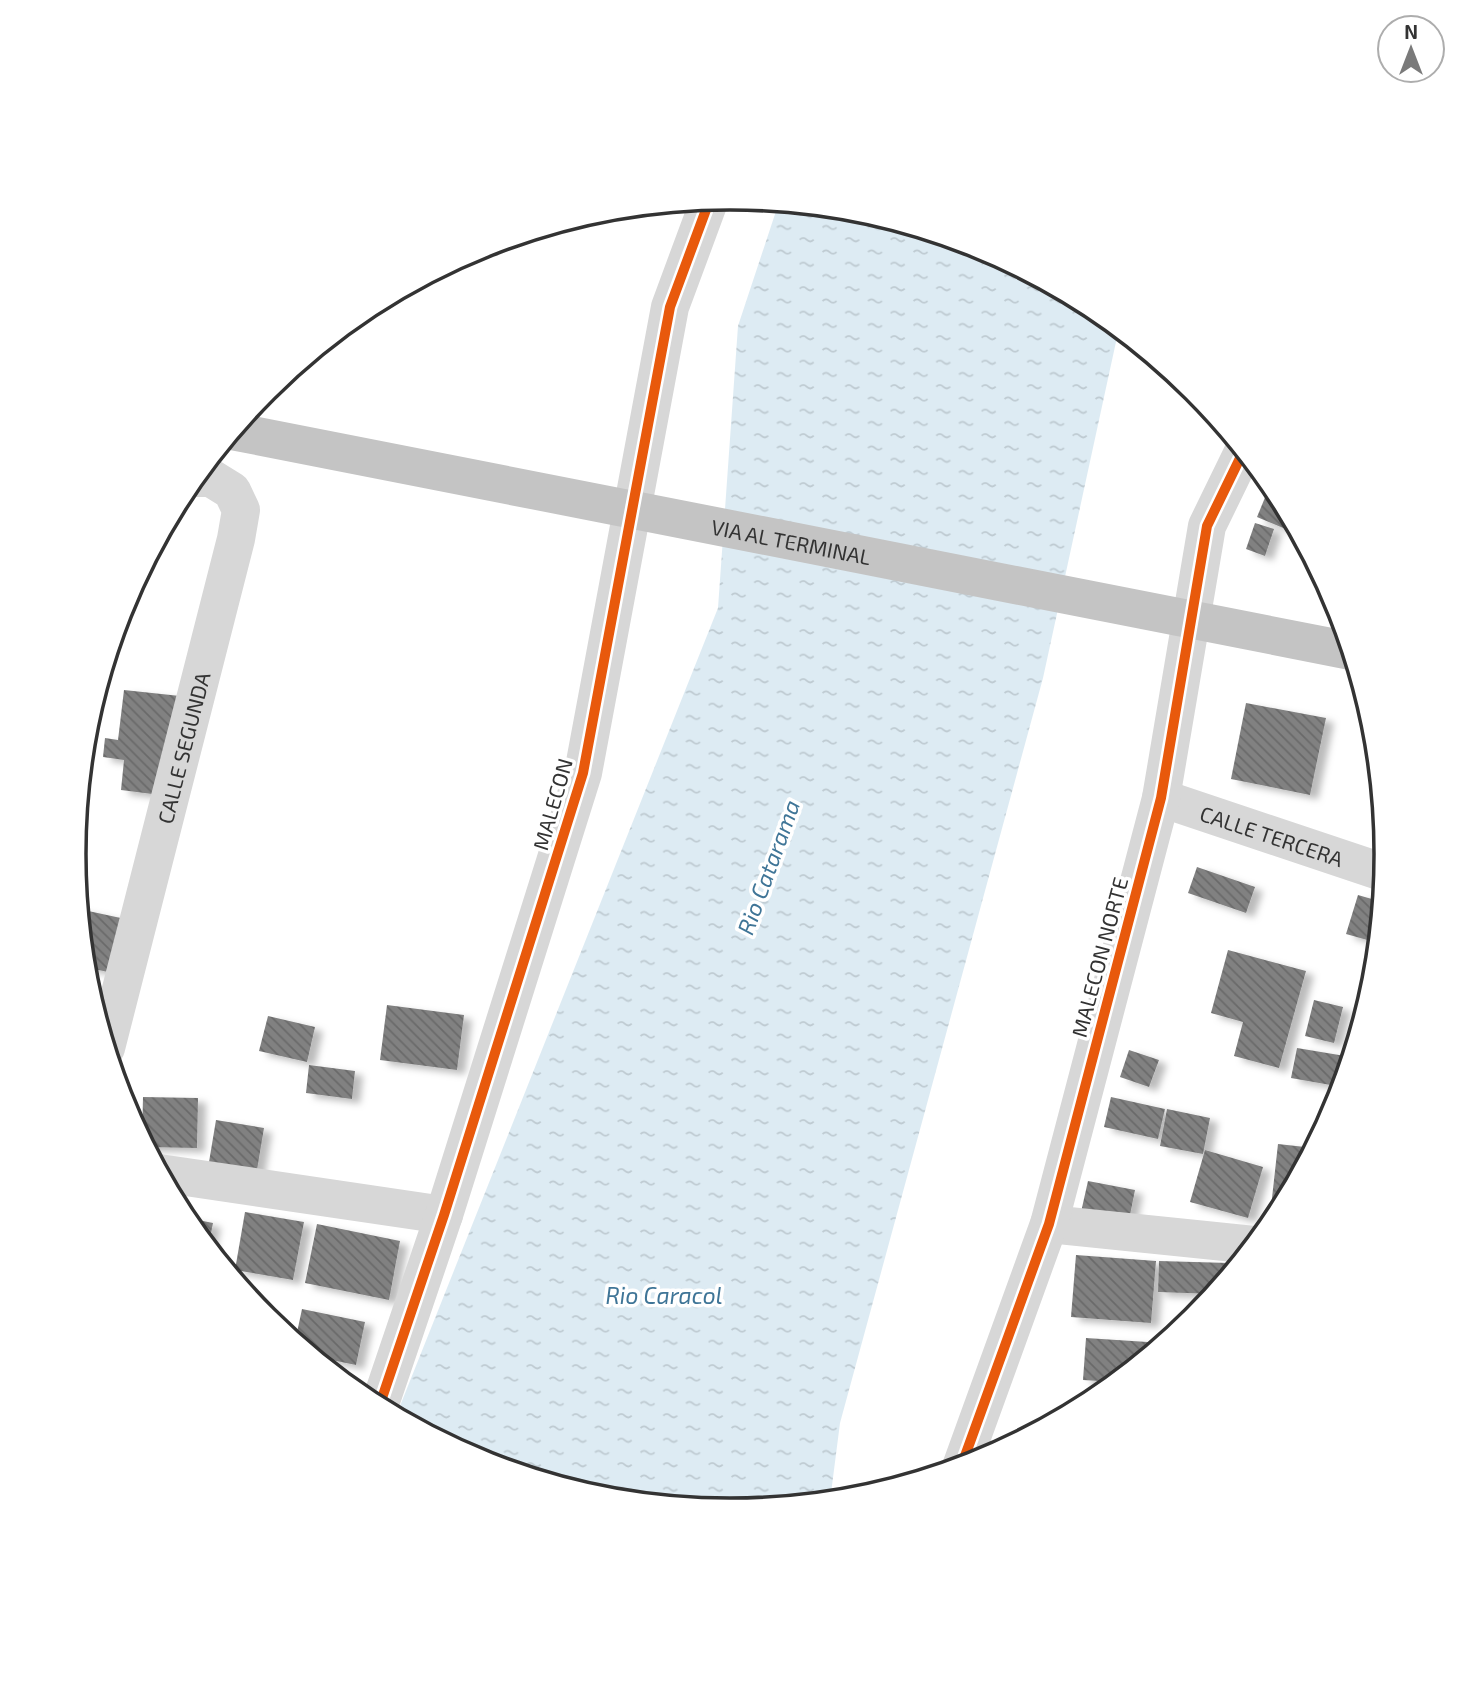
<svg xmlns="http://www.w3.org/2000/svg" width="1460" height="1708" font-family="'Exo 2',sans-serif">
<defs>
<pattern id="water-ripples" width="26" height="14" patternUnits="userSpaceOnUse" patternTransform="scale(1.75)"><rect width="26" height="14" fill="#ddebf3"/><path d="M2 4q2-2 4 0t4 0M15 11q2-2 4 0t4 0" fill="none" stroke="#becad1"/></pattern>
<pattern id="building-back-hatch" width="6" height="6" patternUnits="userSpaceOnUse" patternTransform="scale(1.75)"><rect width="6" height="6" fill="#818181"/><path d="M-1 5l2 2M0 0l6 6M5-1l2 2" fill="none" stroke="#6a6a6a"/></pattern>
<filter id="shadow"><feDropShadow dx="8" dy="4.5" stdDeviation="3.5" flood-color="#0004"/></filter>
</defs>
<rect width="100%" height="100%" fill="#fff"/>
<path fill="url(#water-ripples)" d="M779 202 858 210 982 248 1095 308 1119 328 1043 678 840 1423 830 1501 730 1510 602 1498 478 1460 396 1416 718 608 738 326Z"/>
<g fill="url(#building-back-hatch)" filter="url(#shadow)">
<path d="M1271 483 1276 490 1300 535 1257 517Z"/>
<path d="M1255 523 1274 529 1265 556 1246 549Z"/>
<path d="M124 690 180 696 168 796 121 790 124 760 103 757 105 738 118 740Z"/>
<path d="M1246 703 1326 718 1310 795 1231 779Z"/>
<path d="M1197 867 1255 887 1246 913 1188 893Z"/>
<path d="M1358 895 1382 902 1378 943 1346 934Z"/>
<path d="M79 909 130 920 117 974 85 967Z"/>
<path d="M1228 950 1306 971 1279 1068 1234 1056 1243 1022 1211 1013Z"/>
<path d="M1314 1000 1343 1007 1334 1043 1305 1036Z"/>
<path d="M387 1005 464 1015 457 1070 380 1060Z"/>
<path d="M268 1016 315 1027 307 1062 259 1051Z"/>
<path d="M1297 1048 1351 1057 1342 1087 1291 1078Z"/>
<path d="M1129 1050 1159 1060 1149 1087 1120 1077Z"/>
<path d="M309 1065 355 1071 352 1099 306 1093Z"/>
<path d="M143 1097 198 1098 197 1148 146 1147 142 1141Z"/>
<path d="M1111 1097 1165 1109 1158 1139 1104 1127Z"/>
<path d="M1167 1109 1210 1118 1203 1154 1160 1146Z"/>
<path d="M216 1120 264 1128 256 1176 208 1168Z"/>
<path d="M1278 1144 1314 1148 1281 1208 1271 1207Z"/>
<path d="M1205 1150 1263 1167 1248 1218 1190 1202Z"/>
<path d="M1088 1181 1135 1190 1127 1230 1079 1221Z"/>
<path d="M245 1212 304 1222 293 1280 235 1270Z"/>
<path d="M183 1217 213 1223 208 1248 184 1218Z"/>
<path d="M317 1224 400 1241 389 1300 305 1283Z"/>
<path d="M1076 1255 1156 1261 1151 1323 1071 1317Z"/>
<path d="M1159 1261 1229 1263 1228 1277 1214 1294 1158 1292Z"/>
<path d="M302 1309 365 1322 356 1365 312 1356 295 1342Z"/>
<path d="M1086 1338 1163 1343 1116 1382 1083 1380Z"/>
</g>
<g fill="none" stroke-linecap="round" stroke-linejoin="round">
<g stroke="#d7d7d7" stroke-width="38">
<path id="s1" d="M1161 798 1385 873"/>
<path id="s2" d="M106 1048 236 539 241 510 232 491 211 478H193"/>
<path d="M159 1173 444 1215"/>
<path d="M1049 1224 1254 1245"/>
<path d="M379 1407 444 1215 583 773 670 307 710 199"/>
<path d="M961 1467 1049 1224 1161 798 1207 526 1244 450"/>
</g>
<path stroke="#c4c4c4" stroke-width="38" id="s3" d="M232 431 1351 651"/>
<g stroke="#fff" stroke-width="15">
<g id="cycleway">
<path d="M379 1407 444 1215 583 773 670 307 710 199"/>
<path d="M961 1467 1049 1224 1161 798 1207 526 1244 450"/>
</g>
</g>
<use href="#cycleway" stroke="#e8590c" stroke-width="10"/>
</g>
<g text-anchor="middle" dominant-baseline="central" stroke-width="7" stroke-linejoin="round" paint-order="stroke">
<g font-size="21" fill="#333" stroke="#fff">
<text stroke="none"><textPath href="#s3" startOffset="570">VIA AL TERMINAL</textPath></text>
<text stroke="none"><textPath href="#s2" startOffset="310">CALLE SEGUNDA</textPath></text>
<text transform="translate(552 804) rotate(-74)">MALECON</text>
<text stroke="none"><textPath href="#s1" startOffset="117">CALLE TERCERA</textPath></text>
<text transform="translate(1099 957) rotate(-75)">MALECON NORTE</text>
</g>
<g font-size="23" font-style="italic" fill="#3f7597" stroke="#fff">
<text transform="translate(768 867) rotate(-70)">Rio Catarama</text>
<text x="664" y="1295">Rio Caracol</text>
</g>
</g>
<path d="M0 0H1460V1708H0ZM86 854a644 644 0 1 1 1288 0a644 644 0 1 1-1288 0Z" fill="#fff" fill-rule="evenodd"/>
<path fill="none" stroke="#333" stroke-width="3.5" d="M86 854a644 644 0 1 1 1288 0a644 644 0 1 1-1288 0Z"/>
<g transform="translate(1411 49)"><circle r="33" fill="#ffffff" stroke="#adadad" stroke-width="2"/>
<path d="M0-5L12 26L0 18L-12 26Z" fill="#7a7a7a"/>
<text y="-10" font-size="19" font-weight="bold" text-anchor="middle" fill="#333333">N</text>
</g>
</svg>
